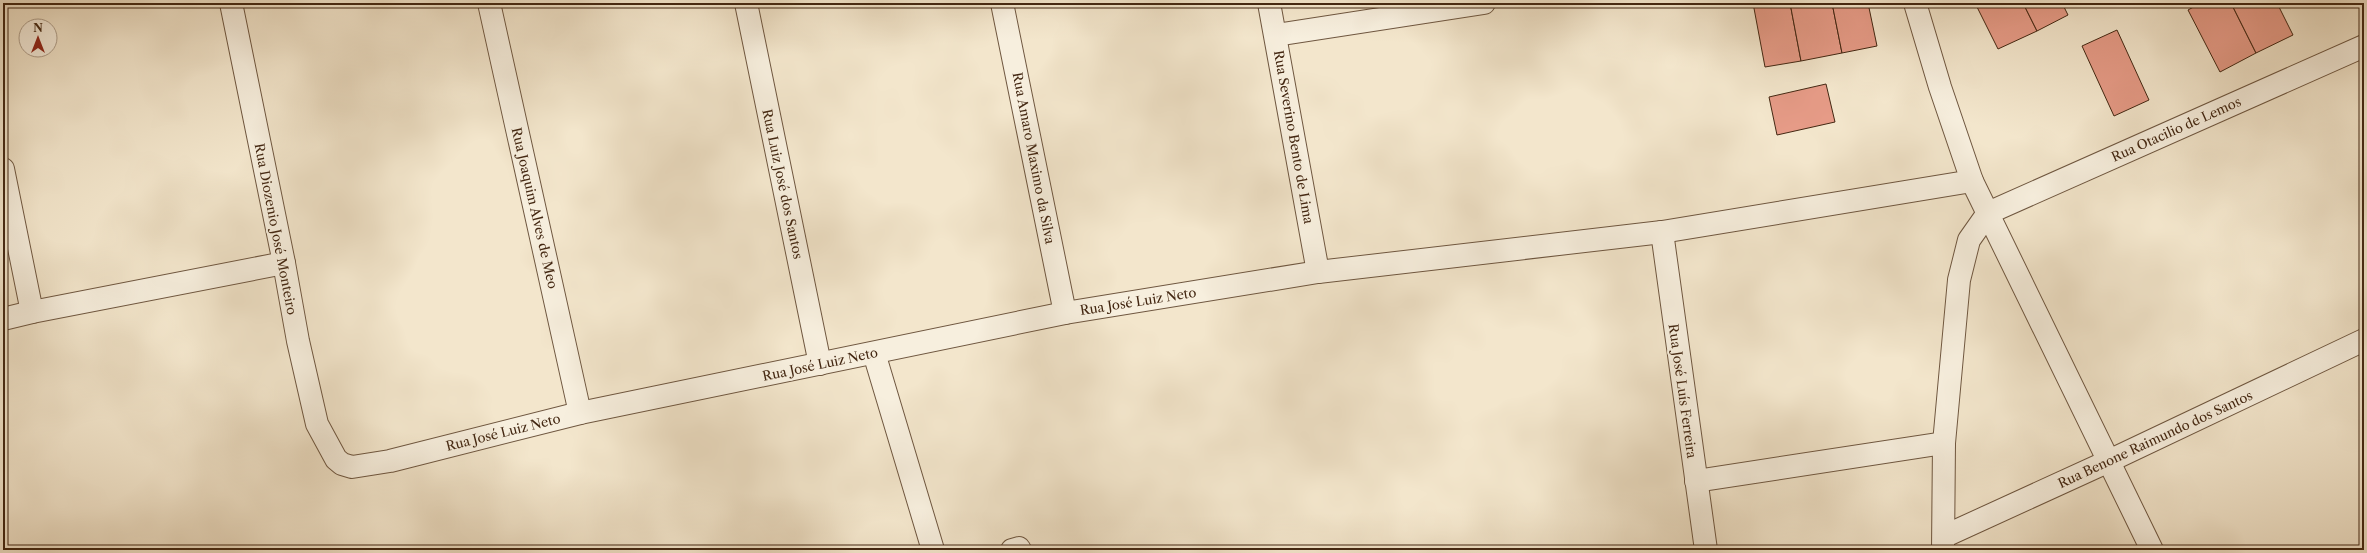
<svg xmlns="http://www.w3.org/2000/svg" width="2367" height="553" font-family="'Libre Caslon Text',serif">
<rect width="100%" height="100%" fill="#f3e6cc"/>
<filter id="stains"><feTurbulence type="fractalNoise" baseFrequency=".005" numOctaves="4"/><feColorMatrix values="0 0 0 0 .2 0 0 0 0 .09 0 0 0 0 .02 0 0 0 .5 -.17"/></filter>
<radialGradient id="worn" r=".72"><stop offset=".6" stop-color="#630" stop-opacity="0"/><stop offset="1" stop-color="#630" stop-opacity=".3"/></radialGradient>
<g fill="#e69b87" stroke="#432712">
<path d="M1753 3H1790L1801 61 1765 67Z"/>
<path d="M1790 3H1832L1842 53 1801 61Z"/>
<path d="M1832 3H1868L1877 46 1842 53Z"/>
<path d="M1975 3H2023L2037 31 1998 49Z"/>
<path d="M2023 3H2062L2068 15 2037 31Z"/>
<path d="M2201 3H2231L2256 53 2220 72 2188 10Z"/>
<path d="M2231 3H2277L2293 35 2256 53Z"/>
<path d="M2359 3H2364V13Z"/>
<path d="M2117 30 2149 100 2114 116 2082 46Z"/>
<path d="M1826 84 1835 122 1777 135 1769 97Z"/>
</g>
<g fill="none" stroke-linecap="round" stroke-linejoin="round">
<g stroke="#6f5740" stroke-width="24">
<g id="minor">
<path d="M231 3 284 263 298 341 317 424 336 459 342 464 352 467 390 461 580 413 1065 313 1318 272 1662 232 1972 181"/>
<path d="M489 3 580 413"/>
<path d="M746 3 820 364"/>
<path d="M1002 3 1065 313"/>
<path d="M1269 3 1318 272"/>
<path d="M1915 3 1940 87 1972 181 2152 550"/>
<path d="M1276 35 1484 3"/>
<path d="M3 169 32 312"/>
<path d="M1662 232 1706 550"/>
<path d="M3 319 32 312 284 263"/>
<path d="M874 353 933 550"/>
<path d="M1696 481 1944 443"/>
<path d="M1945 536 2109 461 2364 340"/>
<path d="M1012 550 1019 548 1020 550"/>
<path d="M1943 550 1944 443 1959 280 1969 240 1988 213 2364 46"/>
</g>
</g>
<use href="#minor" stroke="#f7efde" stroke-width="22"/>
</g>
<g text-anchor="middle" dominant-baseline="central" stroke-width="4" stroke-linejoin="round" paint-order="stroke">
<g font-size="13" fill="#432712" stroke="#f7efde">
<text transform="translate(2176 129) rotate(-24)">Rua Otacilio de Lemos</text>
<text transform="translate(1294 137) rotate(80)">Rua Severino Bento de Lima</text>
<text transform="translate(1034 158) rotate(79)">Rua Amaro Maximo da Silva</text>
<text transform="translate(783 184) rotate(78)">Rua Luiz José dos Santos</text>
<text transform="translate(535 208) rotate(77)">Rua Joaquim Alves de Meo</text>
<text transform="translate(276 229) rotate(79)">Rua Diozenio José Monteiro</text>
<text transform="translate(1138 301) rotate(-9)">Rua José Luiz Neto</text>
<text transform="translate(820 364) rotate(-12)">Rua José Luiz Neto</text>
<text transform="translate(1683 391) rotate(82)">Rua José Luís Ferreira</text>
<text transform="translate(503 432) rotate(-14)">Rua José Luiz Neto</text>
<text transform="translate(2155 439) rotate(-25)">Rua Benone Raimundo dos Santos</text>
</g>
</g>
<rect width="2367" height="553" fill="none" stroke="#f3e6cc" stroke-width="16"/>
<rect x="4" y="4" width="2359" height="545" fill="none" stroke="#432712" stroke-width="2"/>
<rect x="8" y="8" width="2351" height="537" fill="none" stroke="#432712"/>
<g transform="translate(38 38)"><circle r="19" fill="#f7efde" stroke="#af9f8c"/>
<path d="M0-3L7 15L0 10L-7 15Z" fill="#8f2418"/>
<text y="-6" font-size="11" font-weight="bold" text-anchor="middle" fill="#432712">N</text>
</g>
<rect width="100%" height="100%" filter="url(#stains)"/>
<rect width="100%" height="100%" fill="url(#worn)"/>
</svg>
